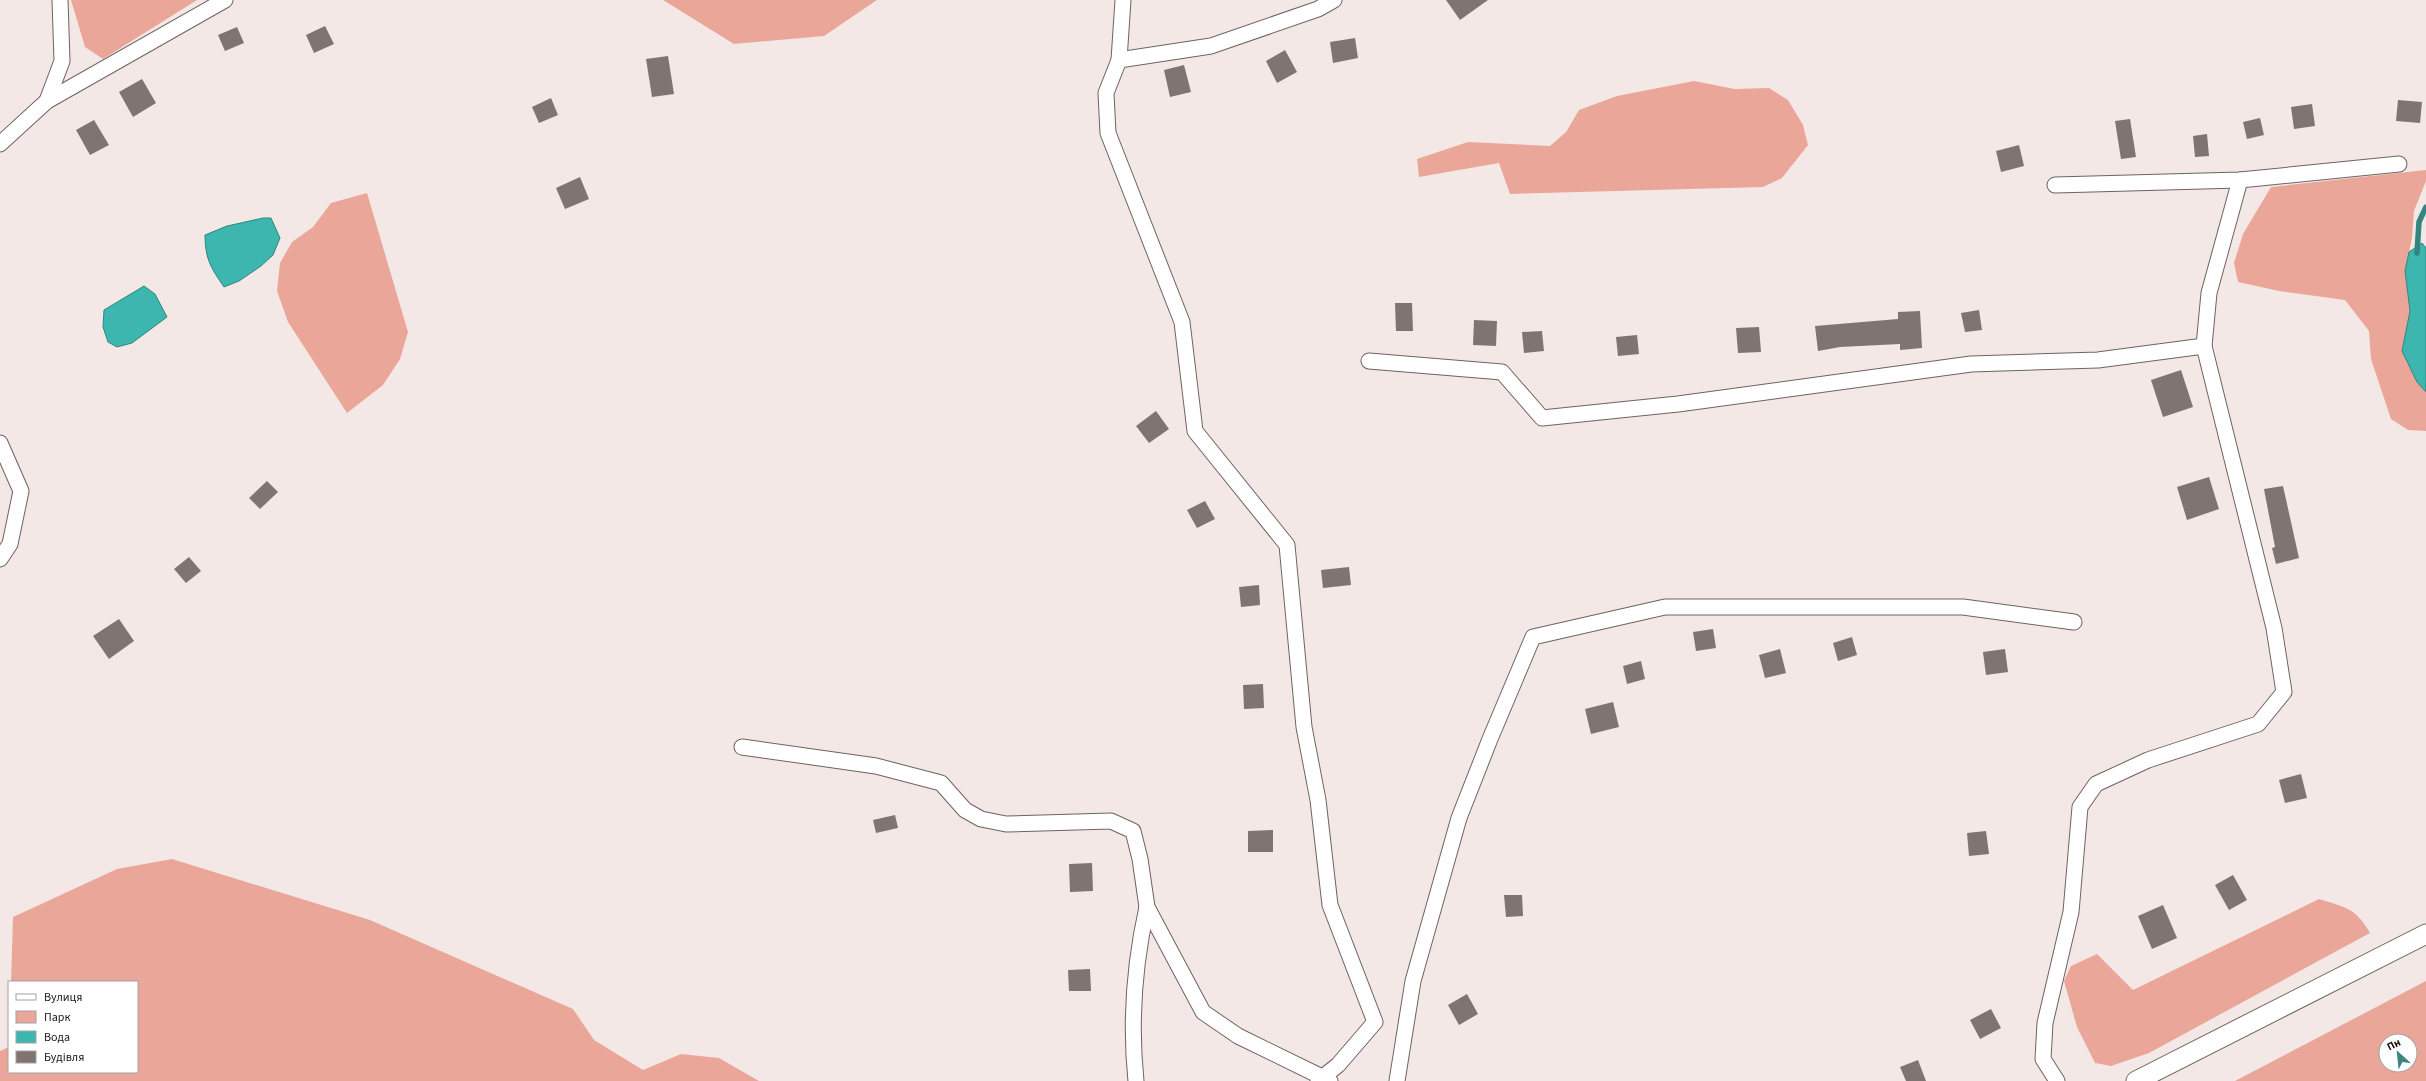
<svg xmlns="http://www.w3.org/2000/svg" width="2426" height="1081" font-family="'Source Sans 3',sans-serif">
<rect width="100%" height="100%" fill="#f4e8e6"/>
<g fill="#eaa799" fill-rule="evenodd">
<path d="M71 0H197L103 59 85 47Z"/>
<path d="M663 0H877L824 36 734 44Z"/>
<path d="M1694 81 1735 89 1769 88 1788 100 1803 125 1808 145 1782 178 1763 187 1510 194 1499 163 1419 177 1417 159 1468 142 1550 146 1566 132 1579 110 1617 96Z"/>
<path d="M2426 170V181L2414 211 2412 238 2405 271 2410 311 2402 351 2417 381 2426 392V431L2408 430 2391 419 2371 359 2369 331 2345 300 2279 291 2238 282 2234 263 2243 234 2271 187Z"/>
<path d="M367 193 408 332 400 359 383 385 347 413 288 322 277 291 280 263 292 242 313 227 331 203Z"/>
<path d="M172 859 370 920 573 1009 594 1040 643 1070 681 1054 719 1058 759 1081H0V1051L9 1047V1072H137V982H11L13 917 117 869Z"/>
<path d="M2319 899C2345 907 2356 908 2370 933L2149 1053 2111 1066 2095 1063 2077 1027 2064 981 2071 966 2097 954 2133 990Z"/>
<path d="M2426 981V1081H2235ZM2386 1041H2410V1065H2386Z"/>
</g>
<g fill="#3cb6ae" stroke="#328680">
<path d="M263 218H271L280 238 273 255 261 266 239 281 224 287C211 268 205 259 205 235L227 226Z"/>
<path d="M2422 243 2426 248V392L2417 382 2402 351 2410 311 2405 271 2409 252Z"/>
<path d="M144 286 155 294 167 317 132 343 117 347 108 342 103 327 104 310Z"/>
</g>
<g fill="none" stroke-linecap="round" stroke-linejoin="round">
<path stroke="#328680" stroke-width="5.5" d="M2417 253 2419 222 2426 207"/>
</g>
<g fill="#7f7472">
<path d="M1446 0H1488L1460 20Z"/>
<path d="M325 26 334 44 314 53 306 35Z"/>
<path d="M237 27 244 43 225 51 218 35Z"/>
<path d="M1355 38 1358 58 1333 63 1330 42Z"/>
<path d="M1285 50 1297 72 1277 83 1266 61Z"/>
<path d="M668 56 674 94 652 97 646 59Z"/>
<path d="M1184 65 1191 92 1170 97 1164 70Z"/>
<path d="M142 79 156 103 133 117 119 92Z"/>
<path d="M551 98 558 115 539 123 532 107Z"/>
<path d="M2398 100 2422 102 2420 123 2396 121Z"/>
<path d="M2312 104 2315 126 2294 129 2291 107Z"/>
<path d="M2260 118 2264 135 2247 139 2243 122Z"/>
<path d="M2130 119 2136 157 2121 159 2115 121Z"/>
<path d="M94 120 109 145 90 155 76 130Z"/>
<path d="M2207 134 2209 156 2195 157 2193 136Z"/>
<path d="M2019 145 2024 166 2001 172 1996 151Z"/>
<path d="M580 177 589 199 565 209 556 188Z"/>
<path d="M1395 303H1412L1413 331H1396Z"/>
<path d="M1979 310 1982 330 1965 332 1961 313Z"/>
<path d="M1920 311 1922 348 1900 350V344L1840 347 1818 351 1815 326 1898 319V312Z"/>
<path d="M1474 320 1497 321 1496 346 1473 345Z"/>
<path d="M1759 327 1761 352 1738 353 1736 328Z"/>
<path d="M1542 331 1544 351 1524 353 1522 332Z"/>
<path d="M1637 335 1639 354 1618 356 1616 337Z"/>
<path d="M2181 370 2193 407 2163 417 2151 380Z"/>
<path d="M1156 411 1169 429 1149 443 1136 426Z"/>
<path d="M2209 477 2219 509 2187 520 2177 487Z"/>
<path d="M267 481 278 492 260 509 249 498Z"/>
<path d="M2283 486 2299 558 2276 564 2272 548 2275 547 2264 489Z"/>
<path d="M1205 501 1215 519 1197 528 1187 510Z"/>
<path d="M189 557 201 571 186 583 174 569Z"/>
<path d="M1349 567 1351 585 1323 588 1321 570Z"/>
<path d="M1259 585 1260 605 1241 607 1239 587Z"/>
<path d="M119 619 134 641 109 659 93 636Z"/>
<path d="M1713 629 1716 648 1696 651 1693 632Z"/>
<path d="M1852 637 1857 655 1838 661 1833 643Z"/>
<path d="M1780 649 1786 673 1765 678 1759 655Z"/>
<path d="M2005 649 2008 672 1986 675 1983 652Z"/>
<path d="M1641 661 1645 679 1627 684 1623 666Z"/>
<path d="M1263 684 1264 708 1244 709 1243 685Z"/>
<path d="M1613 702 1619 727 1591 734 1585 709Z"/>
<path d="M2301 774 2307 798 2285 803 2279 780Z"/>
<path d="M895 815 898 828 876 833 873 820Z"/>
<path d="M1273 830V852H1248V831Z"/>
<path d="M1986 831 1989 854 1969 856 1967 833Z"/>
<path d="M1092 863 1093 891 1070 892 1069 864Z"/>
<path d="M2233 875 2247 900 2229 910 2215 885Z"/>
<path d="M1504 895H1522L1523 916 1506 917Z"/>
<path d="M2163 905 2177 938 2152 949 2138 916Z"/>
<path d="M1090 969 1091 991H1069L1068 970Z"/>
<path d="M1467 994 1478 1014 1459 1025 1448 1005Z"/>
<path d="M1991 1009 2001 1028 1980 1039 1970 1020Z"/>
<path d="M1918 1060 1926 1081H1906L1900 1067Z"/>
</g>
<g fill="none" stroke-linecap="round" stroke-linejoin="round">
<g stroke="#6d6361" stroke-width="17">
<g id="minor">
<path d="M1119 60 1123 0"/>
<path d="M47 101 62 61 60 0"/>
<path d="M0 144 47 101 225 0"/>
<path d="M2055 185 2240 180 2399 164"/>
<path d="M1369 361 1502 372 1542 418 1678 404 1971 364 2098 360 2204 346"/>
<path d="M0 443 21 491 10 544 0 559"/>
<path d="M742 747 876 766 941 783 965 810 981 819 1006 824 1111 821 1133 831 1140 859 1147 907 1203 1012 1238 1036 1330 1081"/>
<path d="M1136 1081C1130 1023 1134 965 1147 907"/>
<path d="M1318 1081 1338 1065 1375 1022 1330 905 1318 800 1304 727 1287 545 1195 431 1182 322 1108 133 1106 93 1119 60 1211 46 1318 9 1334 0"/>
<path d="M1397 1081 1413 981 1459 818 1490 739 1533 637 1665 607H1963L2074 622"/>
<path d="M2057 1081 2043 1059 2045 1023 2071 912 2080 807 2096 784 2148 760 2258 724 2284 692 2274 628 2204 346 2209 293 2240 180"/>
</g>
</g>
<g stroke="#6d6361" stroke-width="21">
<path id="tertiary" d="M2136 1081 2426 934"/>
</g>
<use href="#minor" stroke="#fff" stroke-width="15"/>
<use href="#tertiary" stroke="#fff" stroke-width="19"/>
</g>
<rect x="8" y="981" width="130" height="92" fill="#ffffff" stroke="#a4a2a2"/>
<rect x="16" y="994" width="20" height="6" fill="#ffffff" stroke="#a4a2a2"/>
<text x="44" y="1001" font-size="12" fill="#1b1716">Вулиця</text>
<rect x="16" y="1011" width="20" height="12" fill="#eaa799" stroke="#a4a2a2"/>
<text x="44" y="1021" font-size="12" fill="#1b1716">Парк</text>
<rect x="16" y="1031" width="20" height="12" fill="#3cb6ae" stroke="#a4a2a2"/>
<text x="44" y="1041" font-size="12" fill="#1b1716">Вода</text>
<rect x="16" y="1051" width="20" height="12" fill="#7f7472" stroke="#a4a2a2"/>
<text x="44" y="1061" font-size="12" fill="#1b1716">Будівля</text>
<g transform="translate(2398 1053) rotate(333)"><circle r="19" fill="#ffffff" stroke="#a4a2a2"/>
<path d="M0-3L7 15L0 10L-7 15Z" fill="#3e8580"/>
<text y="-6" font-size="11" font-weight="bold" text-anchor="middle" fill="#1b1716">Пн</text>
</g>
</svg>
